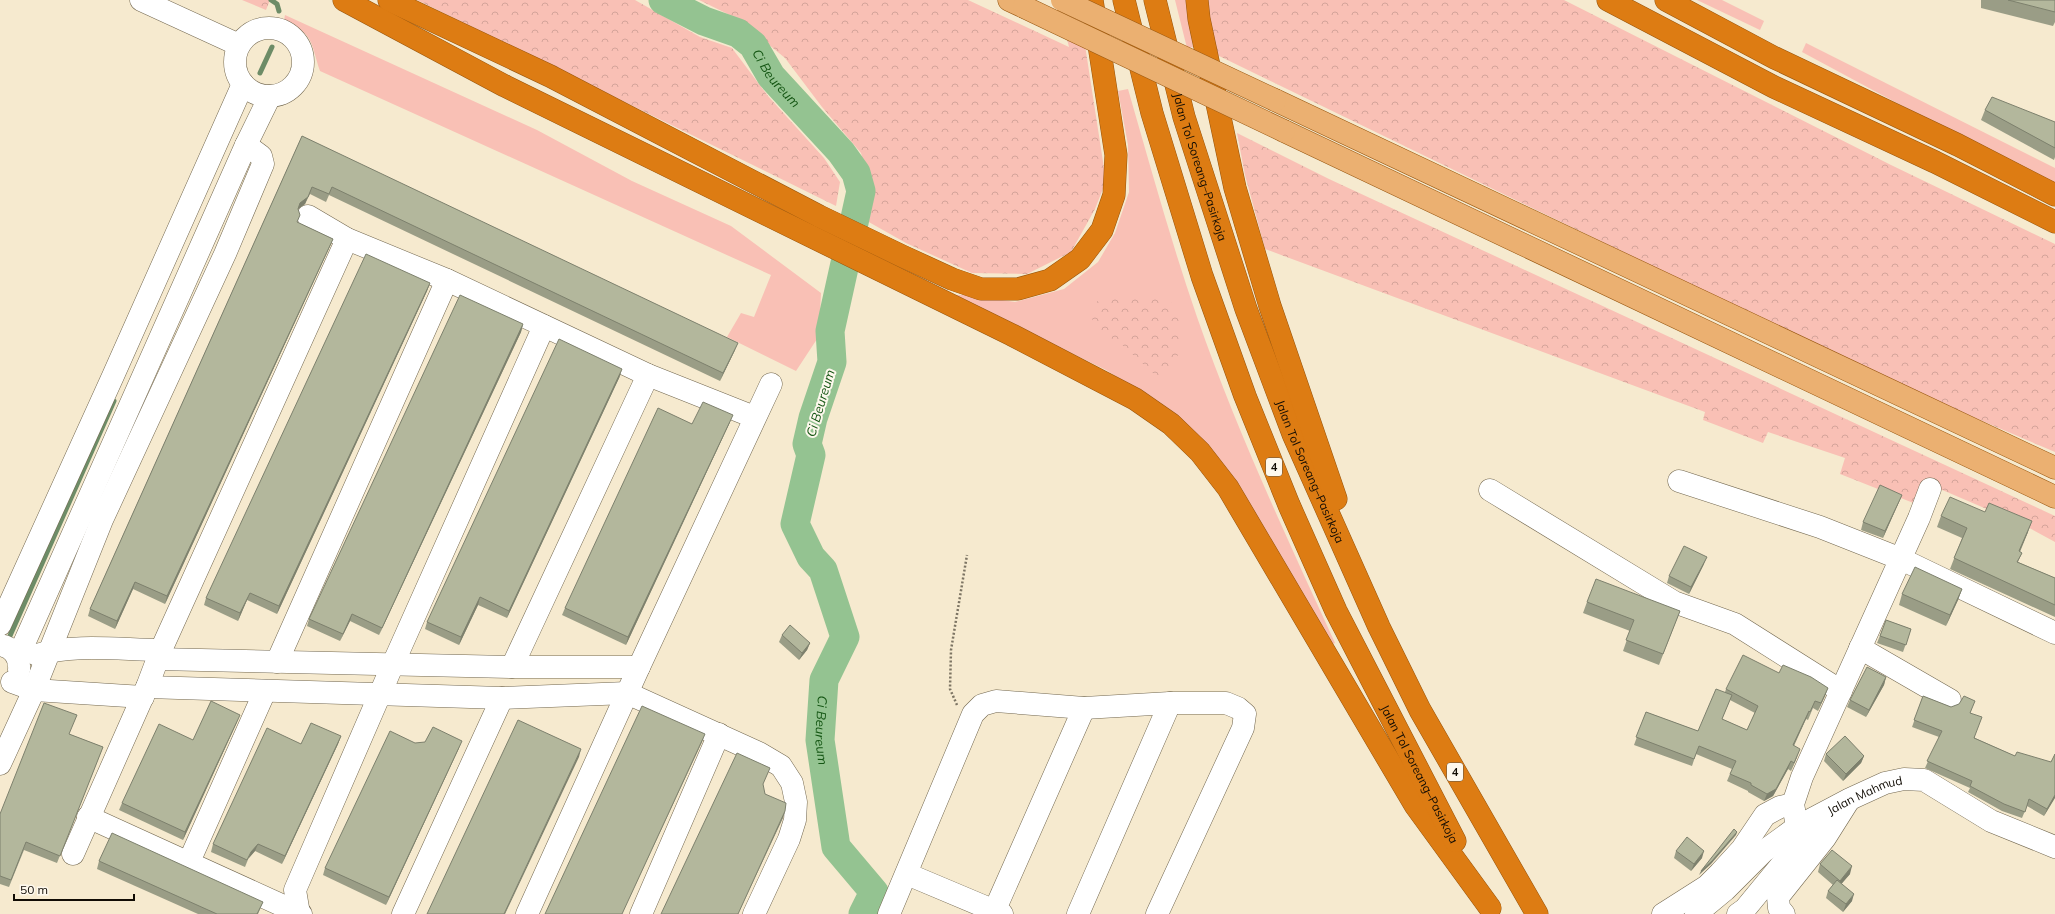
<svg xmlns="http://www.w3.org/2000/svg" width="2055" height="914" font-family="Mulish,sans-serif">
<defs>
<pattern id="forest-crowns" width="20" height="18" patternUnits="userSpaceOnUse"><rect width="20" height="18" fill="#f9c0b5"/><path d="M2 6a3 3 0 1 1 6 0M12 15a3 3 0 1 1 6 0" fill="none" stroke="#d4a49a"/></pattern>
</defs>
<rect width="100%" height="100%" fill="#f6eacf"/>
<g fill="#f9c0b5">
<path d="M1175 0H1186L1193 47 1187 48Z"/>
<path d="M1697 0H1722L1764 21 1760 30Z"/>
<path d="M285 15 537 130 632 181 731 226 821 293 819 336 796 371 727 337 741 313 754 317 771 275 320 71C310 41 315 36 284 20Z"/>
<path d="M1806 43 2055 168V188L1802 52Z"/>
<path d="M1128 89C1150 165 1171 242 1197 317 1236 429 1286 536 1335 643L1327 647 1173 414 1106 370 1021 329 957 303V295H970L1015 302 1064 289 1098 262 1115 233 1129 192 1128 145 1118 91Z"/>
</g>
<g fill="url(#forest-crowns)">
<path d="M242 0H270L266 10Z"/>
<path d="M417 0H635L700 37 732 48 768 96 824 158 840 182 836 206Z"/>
<path d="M699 0H968L1069 47 1057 0H1078L1106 181 1095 209 1071 252 1027 274 972 273 906 243 867 221 873 197 861 153 822 107 785 58 738 19Z"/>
<path d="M1205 0H1564L1891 165 2055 244V452L1893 383 1215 54Z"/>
<path d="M1237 133 1329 179 2055 516V542L2024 525 1926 483 1916 504 1840 474 1845 458 1768 432 1763 443 1703 420 1705 412 1265 249 1245 175Z"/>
<path d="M1134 296 1168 300 1180 310C1180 321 1184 346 1178 355 1174 362 1169 365 1167 374L1157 377 1119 342 1102 334 1092 319V304L1104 298Z"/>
</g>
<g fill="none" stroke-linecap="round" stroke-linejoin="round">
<g stroke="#6d8c67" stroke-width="5">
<path d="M271 0 277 4 279 11"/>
<path d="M260 73 272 47"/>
<path d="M9 638 114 401"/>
</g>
<path stroke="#94c391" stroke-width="29" id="s1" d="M663 0 704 21 738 33 753 45 771 76 841 152 856 173 861 191 830 331 832 362 813 418 807 444 811 455 795 524 811 557 823 570 845 637 824 680 820 740 836 847 874 892 863 914"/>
<g stroke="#736850" stroke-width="23">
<g id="minor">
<path d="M141 0 239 45"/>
<circle cx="269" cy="62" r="34"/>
<path d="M308 216 347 239 447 280 648 375 754 417"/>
<path d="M1679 481 1820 527 1901 559 2055 633"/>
<path d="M1490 490 1674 602 1735 624 1841 691"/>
<path d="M0 625 113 376 243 84"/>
<path d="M0 645C13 647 20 657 19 670"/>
<path d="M1860 648 1950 700"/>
<path d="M37 655C73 643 123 650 161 650"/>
<path d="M18 657 246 145 270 96"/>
<path d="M157 659 512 667H639"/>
<path d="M277 662 447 280"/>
<path d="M512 667 648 375"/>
<path d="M12 682 34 690 143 697"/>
<path d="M147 687 502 698 627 693 759 753 781 766 792 783 796 802 795 820 789 839 754 914"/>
<path d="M0 764 34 690 102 520 225 254 263 164 261 156 246 145"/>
<path d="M88 817 301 914"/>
<path d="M1797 827 1793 804 1802 777 1919 518 1930 489"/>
<path d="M73 854 147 687 161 650 347 239"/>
<path d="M188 864 265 691"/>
<path d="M907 874 1002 914"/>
<path d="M299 914 295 890 393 664 544 326"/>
<path d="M403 914 502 698"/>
<path d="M527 914 639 667 771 384"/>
<path d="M641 914 719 734"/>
<path d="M889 914 973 714 982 705 996 701 1084 708 1170 703H1226L1238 708 1245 714 1243 728 1157 914"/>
<path d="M993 914 1084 708"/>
<path d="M1078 914 1170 703"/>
<path d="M1663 914 1707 886 1720 873 1742 849 1765 815 1780 807 1793 804"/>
<path id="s2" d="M1696 914 1725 890 1764 851 1797 827 1850 799 1885 783 1904 779 1924 780 1991 821 2055 847"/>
<path d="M1738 914 1745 909 1815 824"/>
<path d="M1784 914 1779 908 1778 897 1825 838 1849 800"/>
</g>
</g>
<g stroke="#96550e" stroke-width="23">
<g id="major">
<path d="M1009 0 1024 7"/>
<path d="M1275 100 2055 468"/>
<path d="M1284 131 2055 497"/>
</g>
</g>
<g stroke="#96550e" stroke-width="23">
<g id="highway">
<path d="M344 0 505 86 1012 335 1135 399 1171 424 1200 452 1228 488 1415 805 1490 908"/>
<path d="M389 0 550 76 819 216 902 256 952 279 981 289H1018L1050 280 1080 259 1102 230 1114 195 1116 155 1092 0"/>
<path id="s3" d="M1124 0 1152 113 1202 276 1245 396 1289 505 1336 611 1455 841"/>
<path id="s4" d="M1155 0 1184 117 1246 309 1293 434 1379 627 1420 710 1537 914"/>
<path d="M1197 0 1199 19 1235 188 1270 306 1336 499"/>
<path d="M1608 0 1774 87 1935 162 2055 222"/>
<path d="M1666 0 1775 58 1958 145 2055 195"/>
</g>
</g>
<path stroke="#7c7463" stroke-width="2.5" stroke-dasharray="2 2" stroke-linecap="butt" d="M957 705 950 689 951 650 967 555"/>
<use href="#minor" stroke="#fff" stroke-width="22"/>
<use href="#major" stroke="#ebb071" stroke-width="22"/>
<use href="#highway" stroke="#dd7c13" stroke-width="22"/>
<g stroke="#96550e" stroke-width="23" stroke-linecap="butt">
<g id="major-bridge">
<path d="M1062 0 1275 100"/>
<path d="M1024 7 1284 131"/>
</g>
</g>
<use href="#major-bridge" stroke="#ebb071" stroke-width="22"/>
</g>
<g fill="#9a9d86" fill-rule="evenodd">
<path d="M1981 0H2055V22L2053 26 1981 8Z"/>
<path d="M1985 110 2055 122V157L2054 160 1981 120Z"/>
<path d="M302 136 735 350 720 381 329 195 326 202 310 194 305 204 298 209 297 222 333 239 330 246 165 604 133 589 115 629 88 616 90 609Z"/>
<path d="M430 283 427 291 277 614 247 600 238 621 204 605 206 598Z"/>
<path d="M523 324 521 332 379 635 350 621 340 641 307 626 309 619Z"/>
<path d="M620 376 507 618 478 605 459 645 425 629 427 622Z"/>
<path d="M730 422 626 645 562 615 565 608 692 424Z"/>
<path d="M1902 495 1883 538 1861 530 1863 522Z"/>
<path d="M1941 516 2028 532 2020 552 2022 553 2018 562 2055 578V617L1950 569 1962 538 1937 527Z"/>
<path d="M1704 564 1689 594 1667 583 1669 576Z"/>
<path d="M1962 589 1958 600 1946 626 1899 605 1902 594Z"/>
<path d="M1587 602 1680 611 1659 665 1623 651 1630 631 1583 613Z"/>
<path d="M1886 620 1911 629 1903 652 1877 643Z"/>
<path d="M782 635 810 643 807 650 799 660 779 642Z"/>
<path d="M1779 673 1828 688 1818 711 1813 708 1808 720 1806 719 1794 746 1797 757 1791 771 1788 769 1773 796 1764 801 1748 792V791L1727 781 1732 769 1696 754 1692 766 1634 745 1646 712 1698 731 1725 692 1726 689ZM1730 700 1755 713 1747 730 1722 719Z"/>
<path d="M1886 677 1884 685 1866 717 1847 707 1850 700Z"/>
<path d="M1923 696 1951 707 1972 708 1970 713 1975 738 2015 756 2051 762 2055 754V797L2044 816 2027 806 2022 818 2002 811 1968 792 1970 788 1925 768 1939 737 1912 727Z"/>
<path d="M237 722 183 840 119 810 122 803 193 740Z"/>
<path d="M69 734 103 747 57 863 24 850 9 887 0 884V814Z"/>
<path d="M341 736 338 744 282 864 255 851 248 859 245 867 211 852 213 844 301 744Z"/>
<path d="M415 743 459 748 386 905 323 875 325 868Z"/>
<path d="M1826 754 1864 756 1861 763 1843 781 1824 761Z"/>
<path d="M1676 851 1702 858 1691 871 1674 858Z"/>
<path d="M99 861 263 902 258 914H198L97 869Z"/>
<path d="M1820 864 1850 874 1841 884 1852 901 1843 912 1826 898 1828 891 1833 885 1818 872Z"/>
</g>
<g fill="#7d806d">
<path d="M312 187 305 204 297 210 300 203Z"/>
<path d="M333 239 330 246 165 604 167 596Z"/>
<path d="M430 283 427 291 277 614 279 606Z"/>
<path d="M523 324 521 332 379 635 382 628Z"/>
<path d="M738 343 735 350 720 381 723 373Z"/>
<path d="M622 369 620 376 507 618 509 611Z"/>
<path d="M733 415 730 422 626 645 628 637Z"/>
<path d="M1902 495 1899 502 1883 538 1885 531Z"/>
<path d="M2032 521 2028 532 2015 562 2019 551Z"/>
<path d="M1707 557 1704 564 1689 594 1691 587Z"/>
<path d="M135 582 133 589 115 629 117 621Z"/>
<path d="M1962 589 1958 600 1946 626 1950 615Z"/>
<path d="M250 593 238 621 240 613Z"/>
<path d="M480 597 478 605 459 645 461 637Z"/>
<path d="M352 614 350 621 340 641 343 634Z"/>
<path d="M810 643 807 650 799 660 802 653Z"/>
<path d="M1886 677 1884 685 1866 717 1869 710Z"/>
<path d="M1828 688 1825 696 1818 711 1821 703Z"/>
<path d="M1809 711 1806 719 1790 753 1793 745Z"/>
<path d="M240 715 237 722 183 840 185 832Z"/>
<path d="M705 734 702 742 622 914Z"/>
<path d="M341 736 338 744 282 864 285 856Z"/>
<path d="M462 741 459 748 386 905 389 897Z"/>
<path d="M581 749 579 757 505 914H504Z"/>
<path d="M1800 749 1797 757 1791 771 1794 763Z"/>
<path d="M1864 756 1861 763 1843 781 1846 774Z"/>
<path d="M1791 761 1788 769 1773 796 1764 801 1767 794Z"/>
<path d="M2055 795V798L2044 816 2047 809Z"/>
<path d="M785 811 783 818 738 914Z"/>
<path d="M1737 832 1736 835 1711 864 1699 875 1701 871Z"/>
<path d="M258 844 255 851 248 859 245 867 251 852Z"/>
<path d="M1704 851 1702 858 1691 871 1694 864Z"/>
<path d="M1852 866 1850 874 1838 888 1840 881Z"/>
<path d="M1854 894 1852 901 1843 912 1846 904Z"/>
</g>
<g fill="#b3b79c" stroke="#7d806d">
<path d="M2008 0H2055V12Z"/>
<path d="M1992 97 2055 122V148L1985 110Z"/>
<path d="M302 136 738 343 723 373 332 187 329 194 312 187 308 197 300 203 298 209 300 215 297 222 333 239 167 596 135 582 117 621 90 609Z"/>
<path d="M366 254 430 283 279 606 250 593 240 613 206 598Z"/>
<path d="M460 295 523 324 382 628 352 614 343 634 309 619Z"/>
<path d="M559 339 622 369 509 611 480 597 461 637 427 622Z"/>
<path d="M703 402 733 415 628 637 565 608 658 408 692 424Z"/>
<path d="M1880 485 1902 495 1885 531 1863 522Z"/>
<path d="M1950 497 1985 512 1989 503 2032 521 2019 551 2022 553 2017 562 2055 578V605L1954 558 1967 528 1941 516Z"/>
<path d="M1684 546 1707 557 1691 587 1669 576Z"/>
<path d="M1915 567 1962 589 1950 615 1902 594Z"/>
<path d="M1596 579 1680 611 1663 654 1626 640 1634 620 1587 602Z"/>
<path d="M1886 620 1911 629 1906 645 1880 636Z"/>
<path d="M790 625 810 643 802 653 782 635Z"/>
<path d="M1743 655 1779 673 1783 665 1811 677 1828 688 1821 703 1815 701 1810 712 1809 711 1793 745 1800 749 1794 763 1791 761 1776 789 1767 794 1751 785V783L1730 774 1736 761 1699 746 1694 759 1636 737 1646 712 1698 731 1716 689 1732 695 1722 719 1747 730 1758 706 1726 689Z"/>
<path d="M1867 667 1886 677 1869 710 1850 700Z"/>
<path d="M1923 696 1951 707 1959 704 1964 696 1975 701 1970 713 1982 717 1974 738 2015 756 2017 752 2051 762 2055 754V795L2047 809 2029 799 2025 812 2004 804 1970 786 1972 781 1927 761 1942 731 1914 720Z"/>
<path d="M211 701 240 715 185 832 122 803 159 724 193 740Z"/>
<path d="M44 703 77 715 69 734 103 747 60 856 26 842 11 880 0 876V814Z"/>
<path d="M642 706 705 734 622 914H545Z"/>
<path d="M518 720 581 749 504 914H427Z"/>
<path d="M311 723 341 736 285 856 258 844 251 852 247 860 213 844 267 728 301 744Z"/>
<path d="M433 727 462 741 389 897 325 868 390 731 415 743 425 742Z"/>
<path d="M1845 736 1864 756 1846 774 1826 754Z"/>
<path d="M737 753 770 768 763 784 765 794 786 803 785 811 738 914H661Z"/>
<path d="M1734 829 1737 832 1712 861 1701 871Z"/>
<path d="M112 833 263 902 257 914H217L99 861Z"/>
<path d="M1687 837 1704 851 1694 864 1676 851Z"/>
<path d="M1832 850 1852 866 1840 881 1820 864Z"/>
<path d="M1837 880 1854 894 1846 904 1828 891Z"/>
</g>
<g text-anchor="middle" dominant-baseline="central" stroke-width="4" stroke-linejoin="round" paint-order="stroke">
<g fill="#fdf8ed" stroke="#58534a" stroke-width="1">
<rect x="1266" y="458" width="16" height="18" rx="3"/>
<rect x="1447" y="763" width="16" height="18" rx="3"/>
</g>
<g font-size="11" font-weight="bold" fill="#110c04">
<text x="1274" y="467">4</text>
<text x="1455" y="772">4</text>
</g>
<g font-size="12" fill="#110c04" stroke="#fdf8ed">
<text stroke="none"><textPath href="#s4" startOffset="173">Jalan Tol Soreang–Pasirkoja</textPath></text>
<text stroke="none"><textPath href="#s4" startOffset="497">Jalan Tol Soreang–Pasirkoja</textPath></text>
<text stroke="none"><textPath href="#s3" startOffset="831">Jalan Tol Soreang–Pasirkoja</textPath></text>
<text stroke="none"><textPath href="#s2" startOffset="209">Jalan Mahmud</textPath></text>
</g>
<g font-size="13" font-style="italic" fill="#155614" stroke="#fdf8ed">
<text stroke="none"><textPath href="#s1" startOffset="142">Ci Beureum</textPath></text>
<text transform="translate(820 403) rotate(-73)">Ci Beureum</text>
<text stroke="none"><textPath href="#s1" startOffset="851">Ci Beureum</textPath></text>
</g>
</g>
<path d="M14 894v6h120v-6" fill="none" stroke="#110c04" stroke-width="2"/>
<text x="20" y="894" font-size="12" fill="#110c04" stroke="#fdf8ed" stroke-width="3" paint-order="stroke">50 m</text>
</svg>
